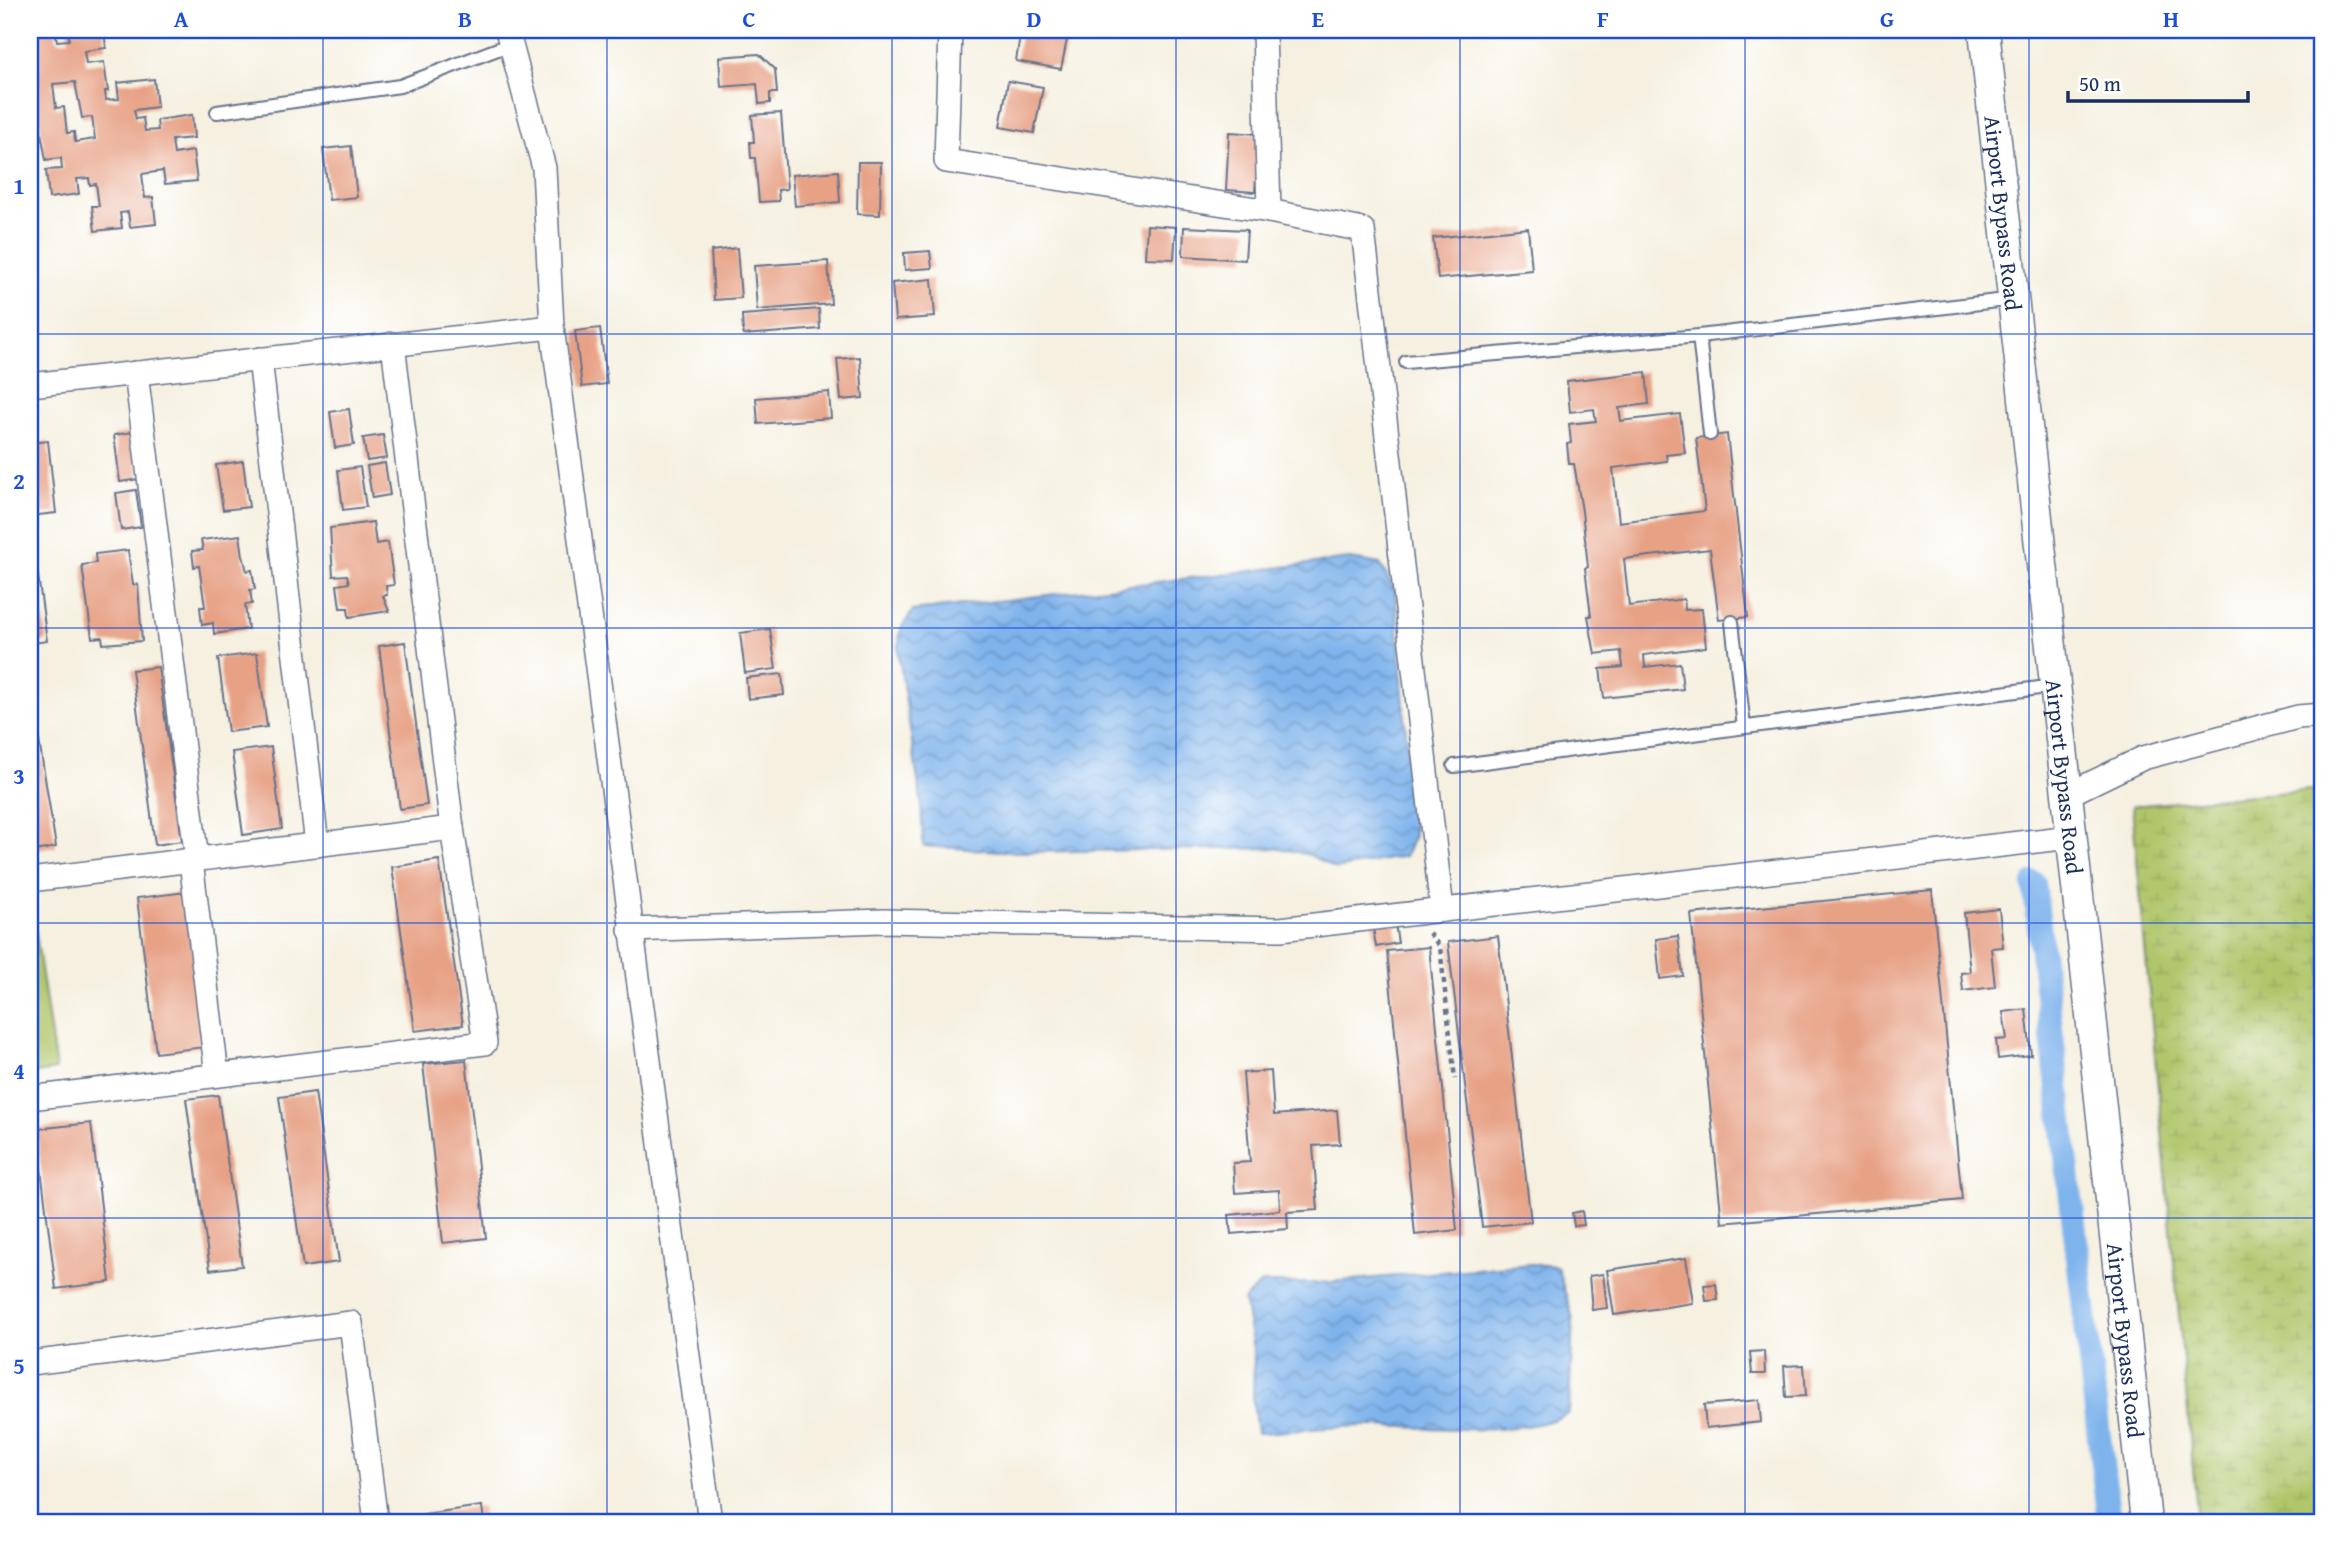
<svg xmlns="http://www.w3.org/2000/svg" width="2352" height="1552" font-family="'Gentium Book Plus',serif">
<defs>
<pattern id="wetland-marsh" width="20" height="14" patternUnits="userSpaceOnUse" patternTransform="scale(1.75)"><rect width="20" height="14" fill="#b0c66b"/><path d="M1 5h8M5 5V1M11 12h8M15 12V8" fill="none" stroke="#97aa5f"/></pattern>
<pattern id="water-waves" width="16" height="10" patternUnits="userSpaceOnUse" patternTransform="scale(1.75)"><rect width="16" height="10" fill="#7eb3ec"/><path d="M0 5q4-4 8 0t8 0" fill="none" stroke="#6692c2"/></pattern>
</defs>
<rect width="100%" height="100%" fill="#fff"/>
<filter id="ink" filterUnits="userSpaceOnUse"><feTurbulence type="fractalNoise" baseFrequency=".0143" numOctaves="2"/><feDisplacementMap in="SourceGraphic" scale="14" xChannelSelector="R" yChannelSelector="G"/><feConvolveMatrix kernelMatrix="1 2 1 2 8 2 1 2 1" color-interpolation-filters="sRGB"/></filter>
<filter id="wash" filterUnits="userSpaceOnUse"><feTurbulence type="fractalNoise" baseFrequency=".00686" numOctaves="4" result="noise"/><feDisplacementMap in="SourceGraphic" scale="28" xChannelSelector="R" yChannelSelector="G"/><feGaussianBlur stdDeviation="1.57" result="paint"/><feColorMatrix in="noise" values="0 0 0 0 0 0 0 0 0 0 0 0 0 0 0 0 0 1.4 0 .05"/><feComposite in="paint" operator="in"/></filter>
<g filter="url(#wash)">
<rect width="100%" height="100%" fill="#f5f0e0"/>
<path fill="url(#wetland-marsh)" stroke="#667a64" stroke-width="2" d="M2322 789V1522H2198L2132 806Z"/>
<path fill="#b0c66b" stroke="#667a64" stroke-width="2" d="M30 894 56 1070 30 1074Z"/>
<g fill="url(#water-waves)" stroke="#4c71a5" stroke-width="2">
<path d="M1350 559 1380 564 1395 591 1414 835 1405 856 1336 869 1310 855 1279 848 1018 852 923 846 921 801 898 651 901 628 913 611Z"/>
<path d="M1531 1264 1557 1266 1573 1319 1569 1413C1518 1440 1423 1425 1364 1426 1328 1427 1293 1431 1257 1433L1253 1401 1254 1354 1244 1300 1261 1283H1319Z"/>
</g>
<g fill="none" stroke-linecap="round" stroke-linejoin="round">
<path stroke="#7eb3ec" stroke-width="24" d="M2034 883 2109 1522"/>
</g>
<g id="blocks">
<g fill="#e7a286" fill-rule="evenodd">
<path d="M30 30H55L57 41 69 40 68 30H104L106 48 84 51 86 64 104 62 108 91H105L106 100 119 99 117 83 154 79 157 107 134 110 136 119 143 118 145 131 158 130 157 120 192 115 194 138 172 140 174 154 193 151 197 181 165 184 163 171 142 174 145 198 153 197 156 224 130 227 128 212 120 213 122 228 95 231 92 206H99L96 184 90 185 89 178 77 179 79 194 49 198 46 170 62 169 61 158 46 160 39 122 32 123 34 138H30ZM75 82 82 118 92 117 95 139 75 142 74 132 67 133 64 107 56 108 53 84Z"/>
<path d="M1021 30H1069L1061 69 1016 61Z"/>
<path d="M759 54 775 69 777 93H770V103L759 104 757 84 721 87 719 57Z"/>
<path d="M1008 81 1043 87 1034 133 1000 127Z"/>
<path d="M781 113 787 189 778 190 779 201 759 202 755 158H751L750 142H754L752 115Z"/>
<path d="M1229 132 1259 134 1255 192 1226 190Z"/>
<path d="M351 146 357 197 329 200 323 149Z"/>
<path d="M858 162H881L880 215 857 214Z"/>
<path d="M838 171 840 202 795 206 792 175Z"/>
<path d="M1147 225 1176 227 1174 259 1145 258Z"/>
<path d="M1184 227 1247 230 1245 260 1183 256Z"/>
<path d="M1528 228 1532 270 1438 279 1433 238Z"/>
<path d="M737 248 741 298 714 300 711 251Z"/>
<path d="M930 251 932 268 905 270 904 253Z"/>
<path d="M828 261 831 304 757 310 754 266Z"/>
<path d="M932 279 935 317 895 320 892 283Z"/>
<path d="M819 309 820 329 743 335 742 315Z"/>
<path d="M600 328 607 384 582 387 575 331Z"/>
<path d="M860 357 863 398 841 400 837 359Z"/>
<path d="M1646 372 1649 404 1619 408 1621 421 1680 414 1685 453 1666 455 1667 461 1613 468 1619 522 1705 511 1696 438 1727 434 1748 617 1719 620 1710 549 1624 559 1629 606 1684 599 1685 610 1702 609 1706 647 1644 655 1645 667 1680 663 1683 689 1604 698 1600 669 1623 667 1621 651 1595 654 1588 616H1591L1585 568 1588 567 1582 511 1574 464H1569L1567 444 1571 443 1569 424 1596 421 1594 409 1570 412 1567 381Z"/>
<path d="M829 392 831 418 758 424 756 398Z"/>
<path d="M349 409 354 445 335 448 330 412Z"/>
<path d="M133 432 139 479 120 482 114 435Z"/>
<path d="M383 435 387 458 367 461 363 438Z"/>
<path d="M48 441 56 513 30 516V443Z"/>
<path d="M243 461 249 507 223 510 216 465Z"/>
<path d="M385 463 390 495 372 498 367 466Z"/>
<path d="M360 467 366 507 343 510 338 470Z"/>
<path d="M136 490 141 527 121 530 116 493Z"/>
<path d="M373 522 376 544 388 542 394 585 386 586 387 595 383 596 389 611 349 617 348 608H340L337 585 349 583 347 575 333 576 330 528Z"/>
<path d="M240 535 243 556 247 571 252 570 255 589 250 590 252 604 245 605 248 629 214 634 213 623 202 625 200 607H205L199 566 194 567 192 551 203 550 201 540Z"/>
<path d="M128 550 133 585 138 584 142 641 103 644 102 637 92 638 82 565 96 563 95 554Z"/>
<path d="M37 568 47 641 33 643 34 652 30 653V569Z"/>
<path d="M770 629 776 669 745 673 740 633Z"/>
<path d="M405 642 427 805 400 809 379 646Z"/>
<path d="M257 653 267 727 228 732 218 658Z"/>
<path d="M158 667 182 841 155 845 132 670Z"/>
<path d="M782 674 784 695 748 699 746 678Z"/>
<path d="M31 690 56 847 30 852V691Z"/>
<path d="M271 747 282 829 243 835 232 752Z"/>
<path d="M439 860 463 1025 415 1031 392 867Z"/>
<path d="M1932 890 1962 1200 1722 1223 1691 914Z"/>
<path d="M186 892 205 1047 156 1053 137 898Z"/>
<path d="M1999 909 2003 947 1991 948 1995 987 1963 991 1961 973 1970 972 1964 913Z"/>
<path d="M1394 917 1398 943 1376 947 1372 920Z"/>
<path d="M1498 936 1531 1222 1482 1227 1448 942Z"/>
<path d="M1678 936 1683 976 1660 979 1656 939Z"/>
<path d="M1429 947 1457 1230 1415 1235 1387 951Z"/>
<path d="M2026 1009 2031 1055 1998 1059 1996 1040 2007 1039 2003 1012Z"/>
<path d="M466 1060 486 1238 443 1243 423 1064Z"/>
<path d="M1271 1071 1274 1115 1337 1110 1340 1144 1313 1146 1318 1210 1287 1212 1288 1229 1231 1234 1229 1215 1280 1210 1279 1190 1235 1193 1233 1163 1250 1162 1243 1073Z"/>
<path d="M315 1092 339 1262 303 1267 279 1097Z"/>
<path d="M218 1095 242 1266 210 1270 186 1099Z"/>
<path d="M91 1123 110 1282 56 1289 36 1129Z"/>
<path d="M1582 1211 1584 1225 1574 1226 1572 1213Z"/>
<path d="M1686 1258 1693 1303 1614 1315 1607 1270Z"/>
<path d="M1603 1274 1607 1308 1592 1310 1589 1276Z"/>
<path d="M1716 1284 1718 1300 1706 1301 1704 1285Z"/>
<path d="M1764 1351 1765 1374H1752L1750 1352Z"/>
<path d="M1804 1365 1806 1396 1786 1397 1784 1366Z"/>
<path d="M1759 1400 1761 1422 1706 1428 1704 1405Z"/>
<path d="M482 1506 484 1522H425L424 1514Z"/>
</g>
</g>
</g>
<g filter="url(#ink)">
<use href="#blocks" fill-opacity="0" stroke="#67738c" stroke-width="2"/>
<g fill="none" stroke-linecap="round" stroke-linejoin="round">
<g stroke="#67738c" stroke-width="16">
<g id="service">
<path d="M217 112 400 86 511 44"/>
<path d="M1699 336 1710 434"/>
<path d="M1406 362 1699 336 1997 301"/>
<path d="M1732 622 1744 727"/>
<path d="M1454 766 2039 688"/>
</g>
</g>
<g stroke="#67738c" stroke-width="26">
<g id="minor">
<path d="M507 30 544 168 552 327 710 1522"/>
<path d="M950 30 946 161 1269 211"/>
<path d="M1264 30 1269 211 1363 230 1442 910"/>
<path d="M260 359 317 845"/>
<path d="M136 373 197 860"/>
<path d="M30 385 552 327"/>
<path d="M2067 795 2143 758 2298 717 2322 715"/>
<path d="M191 861 217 1075"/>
<path d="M30 880 452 828"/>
<path d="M630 930 883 921 1280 929 2071 837"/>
<path d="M30 1098 485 1043 452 828 393 344"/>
<path d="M30 1363 351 1323 376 1522"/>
</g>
</g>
<g stroke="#67738c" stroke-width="33">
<g id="tertiary">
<path id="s1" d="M1984 30 2146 1522"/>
</g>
</g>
<path stroke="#67738c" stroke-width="4.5" stroke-dasharray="5 5" stroke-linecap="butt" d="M1429 933 1440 947 1455 1079"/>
<use href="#service" stroke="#fff" stroke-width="12"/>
<use href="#minor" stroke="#fff" stroke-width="23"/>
<use href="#tertiary" stroke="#fff" stroke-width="30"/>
</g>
</g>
<path fill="none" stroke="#1d4ed8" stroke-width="2" stroke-opacity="0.55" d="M323 30V1522M607 30V1522M892 30V1522M1176 30V1522M1460 30V1522M1745 30V1522M2029 30V1522M30 334H2322M30 628H2322M30 923H2322M30 1218H2322"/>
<g text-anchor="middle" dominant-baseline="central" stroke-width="7" stroke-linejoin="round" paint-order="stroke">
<g font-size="23" fill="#1b2f5e" stroke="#fff">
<text stroke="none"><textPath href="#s1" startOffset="184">Airport Bypass Road</textPath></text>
<text stroke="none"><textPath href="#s1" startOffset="751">Airport Bypass Road</textPath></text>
<text stroke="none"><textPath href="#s1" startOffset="1318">Airport Bypass Road</textPath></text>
</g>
</g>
<rect width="2352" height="1552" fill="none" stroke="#fff" stroke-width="77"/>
<path d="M2068 91v10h180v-10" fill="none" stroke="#1b2f5e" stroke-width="3.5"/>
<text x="2079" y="91" font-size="21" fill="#1b2f5e" stroke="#ffffff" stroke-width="5" paint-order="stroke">50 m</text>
<rect x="38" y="38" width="2276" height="1476" fill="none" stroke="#1d4ed8" stroke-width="2.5"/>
<g font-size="23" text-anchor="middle" font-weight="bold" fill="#1d4ed8">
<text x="181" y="27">A</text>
<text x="465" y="27">B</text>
<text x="749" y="27">C</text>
<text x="1034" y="27">D</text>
<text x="1318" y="27">E</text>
<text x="1603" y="27">F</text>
<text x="1887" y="27">G</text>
<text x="2171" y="27">H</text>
<text x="19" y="194">1</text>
<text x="19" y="489">2</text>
<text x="19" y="784">3</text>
<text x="19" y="1079">4</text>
<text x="19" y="1374">5</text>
</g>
</svg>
